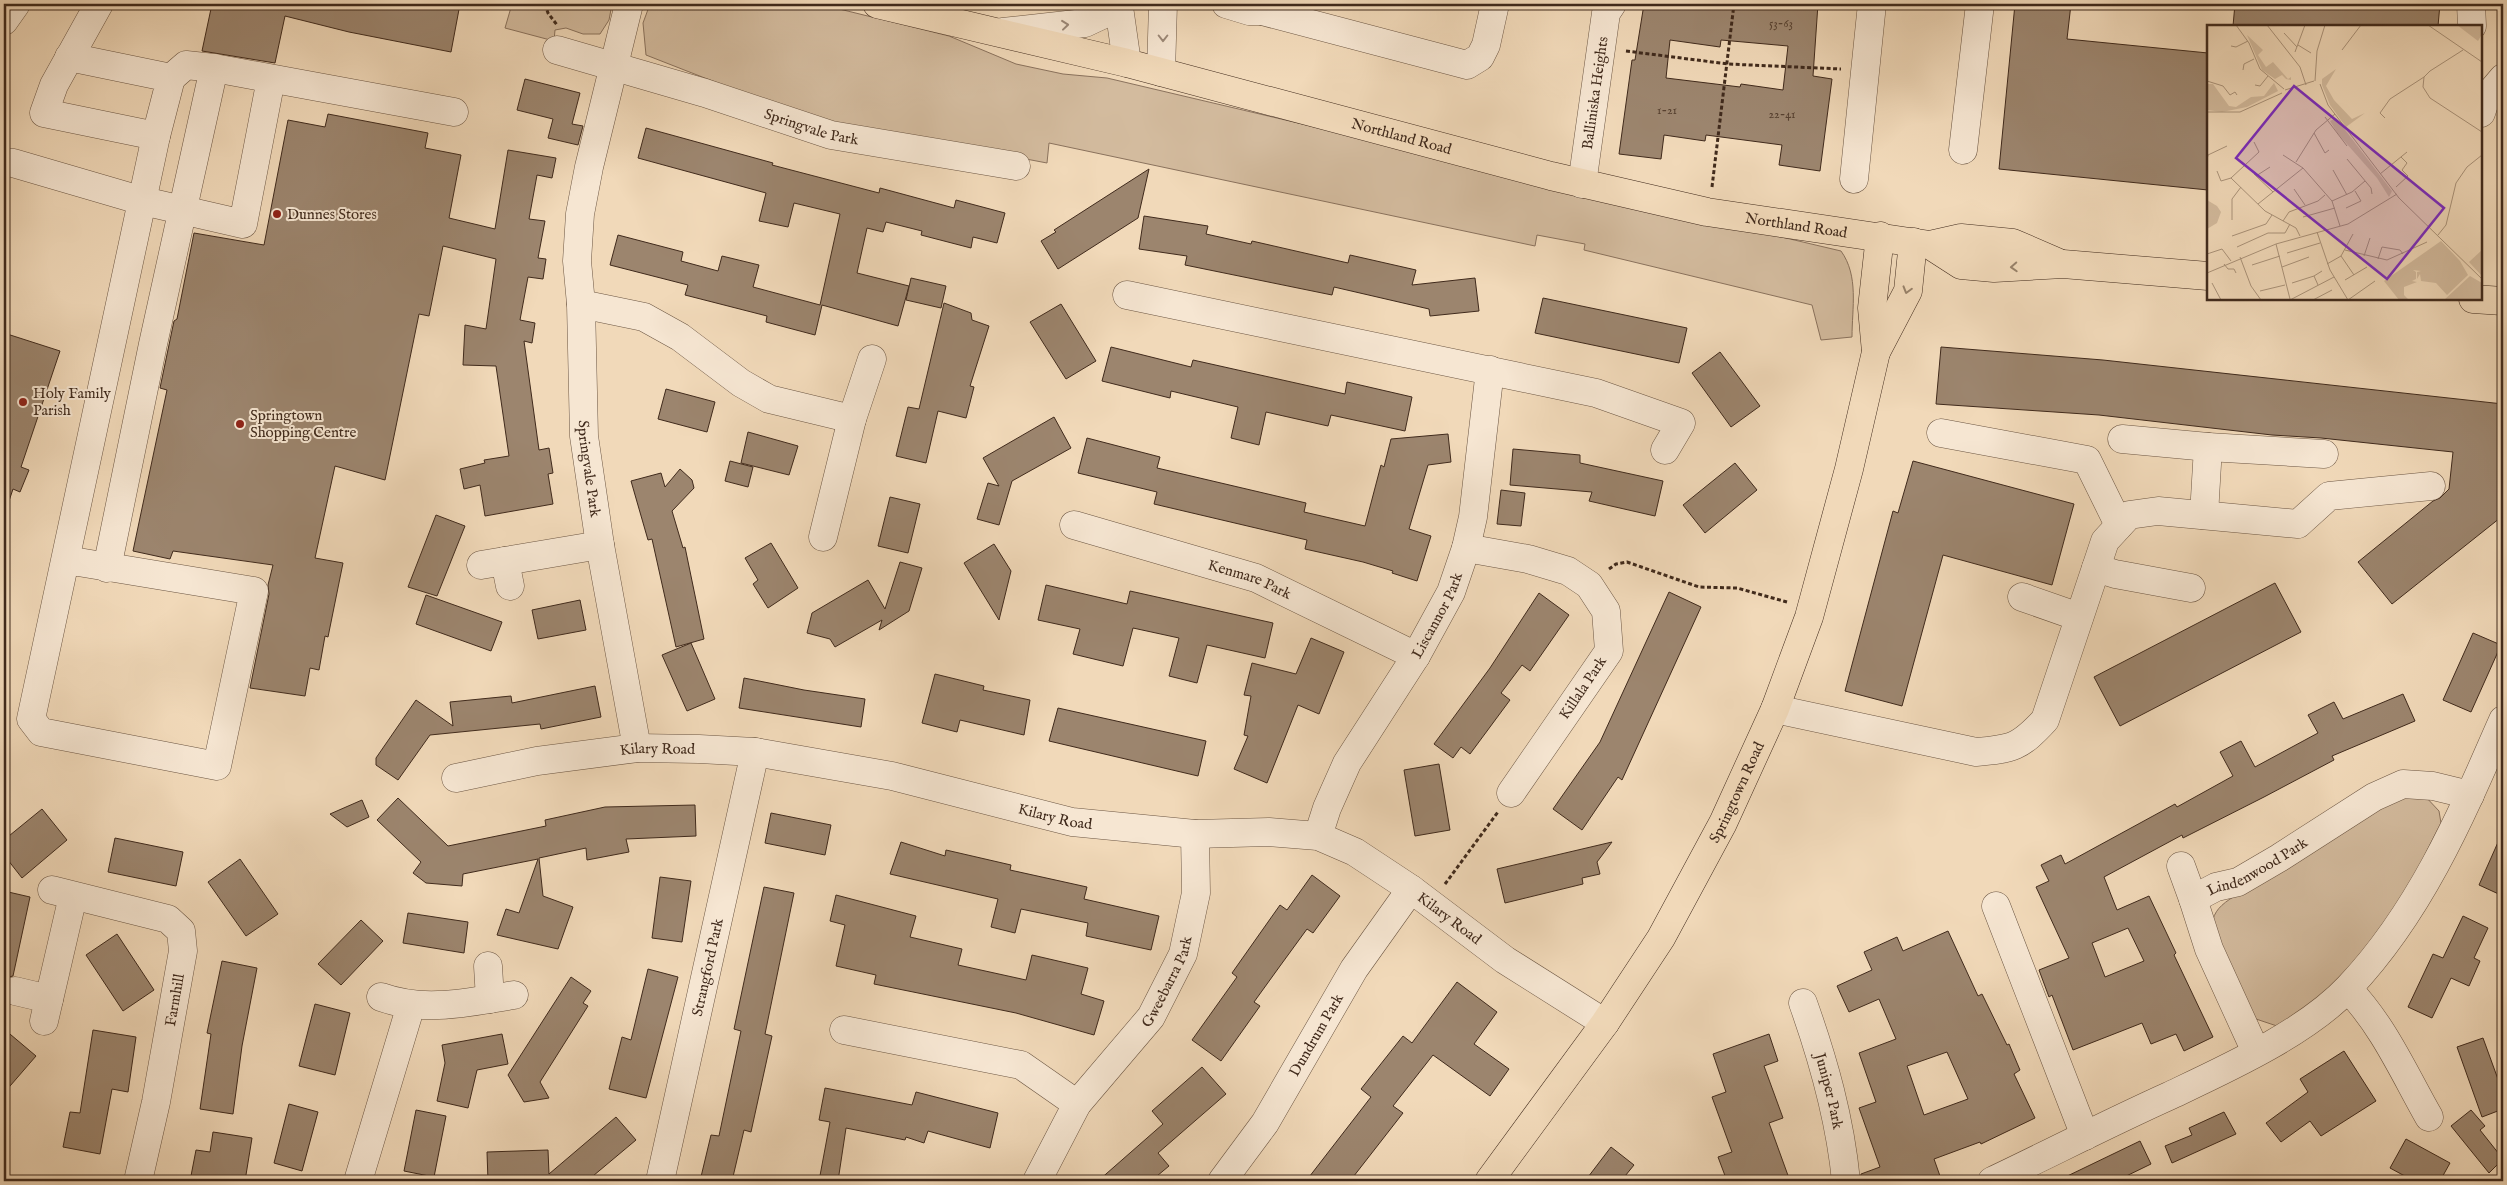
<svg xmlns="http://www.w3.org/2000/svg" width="2507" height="1185" font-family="'IM FELL English',serif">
<rect width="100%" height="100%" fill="#f1d9b9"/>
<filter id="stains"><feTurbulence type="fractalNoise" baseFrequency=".004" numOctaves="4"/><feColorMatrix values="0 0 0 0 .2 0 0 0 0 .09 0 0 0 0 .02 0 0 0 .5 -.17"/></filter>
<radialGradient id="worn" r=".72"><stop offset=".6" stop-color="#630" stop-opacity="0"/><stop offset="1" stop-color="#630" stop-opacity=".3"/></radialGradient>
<g fill="#d3bb9e" stroke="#8a725d">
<path d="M512 4H612L609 20 600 34H583L566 28 555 30 554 41 505 28Z"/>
<path d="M650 4H819L949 36 1016 64 1063 74 1107 78 1841 251C1859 276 1852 308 1852 337L1821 340 1812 305 1584 250 1585 244 1537 235 1535 246 1049 143 1047 163 832 122 738 91 646 55 643 23Z"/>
<path d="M2403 795H2424L2439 811 2441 823C2409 887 2380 946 2325 994 2311 1006 2293 1016 2277 1026L2250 1017 2211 929C2213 914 2217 908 2230 899Z"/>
</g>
<g fill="#9c856e" stroke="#402a1c" fill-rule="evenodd">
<path d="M212 4H460L451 52 349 32 285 16 275 63 202 51Z"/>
<path d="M1644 4H1818L1813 76 1832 79 1820 171 1779 165 1782 145 1706 135 1705 141 1664 135 1661 159 1619 154 1632 60H1635ZM1670 40 1720 47 1721 40 1788 46 1783 90 1741 84 1740 87 1666 78Z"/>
<path d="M2015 4H2071L2067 39 2208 53V190L1999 169Z"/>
<path d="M2235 4H2440L2438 26H2233Z"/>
<path d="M525 79 580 93 572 124 583 126 578 145 548 138 553 119 517 110Z"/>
<path d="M328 114 428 133 425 148 461 155 449 218 495 229 508 150 556 158 552 178 537 175 529 219 545 221 538 258 546 259 543 279 528 277 520 320 535 323 532 343 524 341 539 450 549 448 553 473 548 474 553 504 485 516 480 485 464 489 460 469 485 463 484 460 509 456 496 366 463 365 465 325 486 329 496 259 443 246 429 316 419 314 385 480 335 466 315 558 343 563 328 637 325 636 319 670 310 668 305 696 250 688 269 594 268 585 273 565 173 551 170 559 133 551 167 390 160 388 174 321 177 319 194 233 264 245 288 120 325 127Z"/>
<path d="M646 128 773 163 772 165 879 193 880 188 954 208 956 200 1005 213 997 243 973 237 971 248 921 235 922 231 886 222 883 232 867 228 857 273 909 286 898 326 822 305 815 335 766 322 767 316 685 295 688 285 610 265 618 235 683 252 681 261 718 271 722 256 759 265 753 287 820 305 840 214 794 203 788 227 759 221 766 193 638 158Z"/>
<path d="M1149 169 1138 218 1058 269 1041 241 1056 232 1054 230Z"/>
<path d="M1144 216 1208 226 1206 234 1251 244 1252 241 1348 263 1350 255 1416 270 1412 285 1475 278 1479 311 1430 316 1429 309 1334 287 1332 295 1185 265 1187 256 1139 249Z"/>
<path d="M911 278 946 286 941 308 906 300Z"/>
<path d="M1543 298 1687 328 1679 363 1535 333Z"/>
<path d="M944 303 971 313 972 320 989 326 970 386 974 387 966 418 938 411 926 463 896 456 908 407 919 409Z"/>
<path d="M1061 304 1096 361 1066 379 1030 322Z"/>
<path d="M4 333 60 351 21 467 29 470 20 492 13 489 7 507H4Z"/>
<path d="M1111 347 1191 367 1193 360 1345 394 1347 382 1412 397 1405 431 1331 415 1328 426 1266 412 1259 445 1231 438 1238 407 1171 391 1170 398 1102 381Z"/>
<path d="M1941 347 2103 360 2503 404V491L2500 518 2392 604 2358 562 2433 501 2440 498 2449 489 2453 452 2321 438 2272 435 2099 415 1936 404Z"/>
<path d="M1720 352 1760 406 1731 427 1692 373Z"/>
<path d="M666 389 715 402 707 432 658 419Z"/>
<path d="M1054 417 1071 448 1012 481 999 525 977 519 988 483 999 486 983 458Z"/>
<path d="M748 432 798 446 789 475 741 463Z"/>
<path d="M1448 434 1451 462 1428 465 1409 529 1431 536 1417 581 1392 573 1393 571 1363 562 1305 549 1307 540 1154 504 1157 492 1078 473 1087 438 1160 457 1157 468 1306 503 1304 512 1365 526 1381 465 1384 467 1391 439Z"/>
<path d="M1513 449 1580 455V463L1663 481 1655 516 1589 501 1592 492 1510 485Z"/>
<path d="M730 461 753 467 748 487 725 481Z"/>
<path d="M1913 461 2074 504 2052 585 1943 555 1902 706 1845 691 1893 511 1898 513Z"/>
<path d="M1735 463 1757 490 1705 533 1683 505Z"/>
<path d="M680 469 692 480 694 488 672 511 683 548 685 547 704 639 676 647 652 539 648 540 631 481 661 473 665 487Z"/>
<path d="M1501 490 1525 493 1521 526 1497 524Z"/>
<path d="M890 497 920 504 908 553 878 546Z"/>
<path d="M436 515 465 526 437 596 408 587Z"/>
<path d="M771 543 798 588 768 608 753 584 758 580 745 558Z"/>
<path d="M994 544 1011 571 999 620 964 563Z"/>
<path d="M900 562 922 568 909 611 879 630 882 620 835 647 830 639 807 633 812 613 868 580 885 609Z"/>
<path d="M2275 583 2301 632 2120 726 2094 677Z"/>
<path d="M1046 585 1127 604 1130 591 1273 623 1265 658 1207 645 1197 683 1169 676 1179 638 1133 628 1123 666 1073 654 1080 629 1038 620Z"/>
<path d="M1669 592 1701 607 1622 780 1618 777 1582 830 1553 809 1600 742Z"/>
<path d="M1539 593 1569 615 1530 671 1522 665 1501 693 1510 700 1470 754 1461 747 1453 758 1434 744 1490 668Z"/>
<path d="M426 595 502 622 491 651 416 624Z"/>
<path d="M580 600 586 630 538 639 532 610Z"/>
<path d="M2473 633 2501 645 2471 712 2443 700Z"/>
<path d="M1311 638 1344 652 1319 714 1298 705 1267 783 1234 769 1248 736 1244 735 1251 696 1244 695 1252 663 1296 674Z"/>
<path d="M691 643 715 699 687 711 662 655Z"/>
<path d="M935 674 984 686 983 690 1030 700 1024 735 960 720 957 732 922 723Z"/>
<path d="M744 678 804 690 865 699 861 727 739 708Z"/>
<path d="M595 686 601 717 541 729 540 724 430 735 398 780 376 765V758L416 700 453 726 450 702 511 696 512 703Z"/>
<path d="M2403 694 2415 721 2332 756 2334 760 2264 797 2183 838 2182 835 2104 877 2117 910 2149 896 2176 953 2174 955 2213 1037 2184 1051 2176 1034 2151 1044 2142 1023 2073 1050 2052 995 2049 997 2039 970 2069 958 2036 887 2049 881 2041 865 2061 855 2065 864 2175 804 2177 807 2233 776 2220 752 2241 741 2255 767 2318 733 2308 715 2334 702 2343 719ZM2128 928 2144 961 2105 977 2092 943Z"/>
<path d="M1058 708 1206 741 1198 776 1049 741Z"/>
<path d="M1439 764 1450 830 1415 836 1404 770Z"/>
<path d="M398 798 448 846 546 826 545 820 605 807 695 805 696 836 626 839 629 852 587 860 586 848 539 858 543 896 573 907 558 949 497 935 506 909 519 913 538 859 463 874 462 886 426 883 413 873 421 862 377 820Z"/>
<path d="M362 800 369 817 347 827 330 814Z"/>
<path d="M42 809 67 840 22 878 4 855V840Z"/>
<path d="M771 813 831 825 825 855 765 843Z"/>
<path d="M2503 831V896L2479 885Z"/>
<path d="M115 838 183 852 176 886 108 872Z"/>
<path d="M901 842 945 856 946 850 1011 865 1010 870 1087 887 1084 899 1159 916 1151 950 1086 936 1088 923 1021 909 1015 933 991 927 998 899 890 874Z"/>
<path d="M1612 842 1597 862 1600 874 1582 878 1583 884 1505 903 1497 869Z"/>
<path d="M240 859 278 914 246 936 208 882Z"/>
<path d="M1312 875 1340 896 1313 933 1307 929 1280 966 1254 1002 1260 1006 1221 1061 1192 1040 1237 977 1232 973 1280 905 1287 910Z"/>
<path d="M660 877 691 881 682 942 652 938Z"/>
<path d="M764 887 794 893 765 1034 772 1036 751 1132 744 1130 732 1181H700L711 1135 719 1136 741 1031 734 1029Z"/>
<path d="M4 891 30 897 13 976 9 977H4Z"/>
<path d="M836 895 916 916 910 937 962 949 958 965 1026 980 1032 955 1088 968 1081 994 1104 1001 1094 1035 1016 1013 874 984 876 975 836 966 845 925 830 921Z"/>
<path d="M408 913 468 922 464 953 403 943Z"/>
<path d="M2463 916 2488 928 2474 958 2480 961 2469 986 2451 978 2432 1018 2408 1007 2433 954 2443 958Z"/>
<path d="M361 920 383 941 341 985 318 964Z"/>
<path d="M1948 931 1978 996 1982 994 2007 1045 2009 1044 2020 1070 2014 1074 2035 1118 1981 1144 1980 1142 1934 1159 1940 1176 1924 1181H1861V1174L1880 1167 1859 1108 1876 1102 1859 1053 1896 1039 1879 999 1849 1012 1837 986 1872 970 1864 952 1897 937 1903 951ZM1947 1052 1968 1099 1924 1115 1907 1066Z"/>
<path d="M117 934 154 990 123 1011 86 955Z"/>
<path d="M222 961 257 968 242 1046 233 1114 200 1109 211 1034 207 1033Z"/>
<path d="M648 969 678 977 646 1098 609 1089 622 1037 631 1040Z"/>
<path d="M571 977 591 991 583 1003 588 1006 540 1082 549 1098 524 1102 508 1075Z"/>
<path d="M1457 982 1497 1012 1474 1044 1509 1069 1490 1096 1433 1055 1393 1106 1403 1113 1350 1181H1306L1371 1097 1361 1089 1403 1036 1412 1043Z"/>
<path d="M315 1004 350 1013 335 1075 299 1066Z"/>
<path d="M4 1029 36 1056 4 1093Z"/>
<path d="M93 1030 136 1037 128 1092 112 1089 100 1154 63 1147 70 1112 80 1113Z"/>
<path d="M502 1034 508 1064 477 1070 468 1108 437 1101 445 1063 442 1045Z"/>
<path d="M1769 1034 1778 1061 1764 1066 1783 1118 1769 1123 1790 1181H1727L1718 1157 1732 1152 1712 1097 1726 1092 1713 1054Z"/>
<path d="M2483 1038 2503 1093V1109L2482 1117 2457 1047Z"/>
<path d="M2344 1051 2376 1101 2321 1136 2310 1121 2281 1142 2266 1123 2308 1092 2300 1079Z"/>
<path d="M1202 1067 1226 1094 1158 1153 1169 1166 1151 1181H1098L1163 1124 1152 1111Z"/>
<path d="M825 1088 912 1105 916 1092 998 1113 990 1148 928 1131 924 1143 906 1137 905 1140 846 1128 838 1181H819L830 1122 819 1120Z"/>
<path d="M289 1104 318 1112 302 1171 274 1163Z"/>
<path d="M416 1110 446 1116 434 1177 404 1171Z"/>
<path d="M2471 1110 2485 1126 2480 1130 2503 1159 2489 1173 2451 1126Z"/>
<path d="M2224 1112 2236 1134 2172 1163 2165 1146 2192 1135 2189 1128Z"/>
<path d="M616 1117 636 1140 587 1181H488L487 1152 548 1150 549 1174Z"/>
<path d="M213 1132 252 1138 245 1181H190L196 1150 210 1152Z"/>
<path d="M2406 1139 2450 1163 2440 1181H2414L2390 1168Z"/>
<path d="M2140 1141 2151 1164 2116 1181H2057Z"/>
<path d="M1611 1147 1634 1165 1621 1181H1585Z"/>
</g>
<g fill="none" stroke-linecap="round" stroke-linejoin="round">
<g stroke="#6c5643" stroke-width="29">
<g id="minor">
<path d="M99 4 54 85 44 113 156 136"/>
<path id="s1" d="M629 4 589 167 580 214 577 261 581 304 584 436 600 545 637 748"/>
<path d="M1121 4 1119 7 1127 63"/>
<path d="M1226 4 1249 11H1262L1263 4"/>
<path d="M2471 4 2472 26"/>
<path d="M1262 11 1467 65 1480 57 1486 45 1495 4"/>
<path d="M4 21 16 4"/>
<path d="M1003 32 1085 23 1119 7"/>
<path id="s2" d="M557 50 705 93 831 135 1016 166"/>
<path d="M1161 72 1163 4"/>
<path d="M171 78 186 65 214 68 454 112"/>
<path d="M2481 113 2486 98 2503 78"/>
<path d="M1963 150 1980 4"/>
<path d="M4 162 13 163 143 201 243 224 271 79"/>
<path d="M1854 179 1872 4"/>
<path id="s3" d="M1582 184 1606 13 1612 4"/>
<path d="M1127 295 1596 393 1681 423 1665 450"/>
<path d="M581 304 644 317 680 337 741 383 769 399 852 419 872 359"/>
<path d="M1941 433 2087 460 2119 525"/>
<path d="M2122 439 2208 447 2204 515"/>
<path d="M2208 447 2324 454"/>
<path id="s4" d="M1074 525 1256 578 1416 656"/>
<path d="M823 537 852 419"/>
<path d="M1466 548 1528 559 1568 571 1589 585 1606 611 1609 651 1511 793"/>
<path d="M66 560 254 591 217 766 41 732 31 719 156 136 171 78 69 57"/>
<path d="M505 561 510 586"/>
<path d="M481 565 600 545"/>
<path d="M107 568 153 344 214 68"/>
<path d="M2096 568 2115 574 2191 588"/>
<path d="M2022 597 2079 617"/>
<path d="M1775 709 1976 752C2013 749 2020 747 2045 720L2105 541 2129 515 2158 511 2298 524 2329 496 2431 486"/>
<path id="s5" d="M456 778 537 761 637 748 699 749 755 752 892 776 1072 822 1195 834 1269 832 1318 836 1355 852 1411 889 1505 960 1605 1023"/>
<path id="s6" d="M1318 836 1327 808 1347 763 1416 656 1451 592 1466 548 1473 517 1490 370"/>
<path d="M2181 866 2193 899"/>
<path d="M52 890 168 919 181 931 183 951 156 1102 138 1181"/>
<path d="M1996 906 2085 1136"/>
<path d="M488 966 490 999"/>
<path d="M2348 989C2383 1025 2404 1073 2429 1117"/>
<path d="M15 991 49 999"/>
<path d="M381 997C425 1013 469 1002 514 995"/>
<path id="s7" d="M1803 1003C1824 1062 1840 1119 1846 1181"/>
<path d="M44 1021 73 896"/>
<path d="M844 1030 1021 1065 1077 1104"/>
<path id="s8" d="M2256 1052 2209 949 2193 899 2216 887 2238 882 2279 858 2374 797 2403 784 2433 786 2470 795"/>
<path d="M358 1181 411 1005"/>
<path id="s9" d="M660 1181 755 752"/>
<path id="s10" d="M1037 1181 1077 1104 1151 1017 1183 954 1196 893 1195 834"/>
<path id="s11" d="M1222 1181 1265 1123 1354 969 1411 889"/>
<path d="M1992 1181C2051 1153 2109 1123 2169 1096 2226 1069 2306 1033 2349 987 2421 911 2462 814 2503 720"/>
</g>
</g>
<g stroke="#402a1c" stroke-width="29">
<g id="major">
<path id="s12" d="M877 4 1127 63 1551 176 1707 212 1930 245 1961 265 1994 268 2063 264 2208 276"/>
<path d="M1930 245 1961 238 2013 243 2057 262"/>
<path d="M2473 299 2503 301"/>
<path d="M1876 352 1872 308 1880 236"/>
<path id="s13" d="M1489 1181 1605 1023 1661 938 1723 823 1775 709 1809 617 1849 469 1876 352 1908 291 1913 242"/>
</g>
</g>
<g stroke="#402a1c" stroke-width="3" stroke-dasharray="4 2.5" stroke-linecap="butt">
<path d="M545 4 548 13 557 25"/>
<path d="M1626 51 1728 64 1841 69"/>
<path d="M1712 187 1734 4"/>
<path d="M1609 569 1616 564 1627 562 1699 587 1737 588 1787 602"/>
<path d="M1445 884 1498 812"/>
</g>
<use href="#minor" stroke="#f6e6d2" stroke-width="28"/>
<use href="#major" stroke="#f1d9b9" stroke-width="28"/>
</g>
<defs><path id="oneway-chevron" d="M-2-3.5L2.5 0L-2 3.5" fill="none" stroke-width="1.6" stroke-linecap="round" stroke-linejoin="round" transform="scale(1.25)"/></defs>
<g stroke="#9b8877">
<use href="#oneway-chevron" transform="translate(1065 25) rotate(-6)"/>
<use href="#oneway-chevron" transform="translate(1163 38) rotate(90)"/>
</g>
<g stroke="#98826a">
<use href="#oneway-chevron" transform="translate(2014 267) rotate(177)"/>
<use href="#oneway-chevron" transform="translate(1907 290) rotate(106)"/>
</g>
<g fill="#8f2418" stroke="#f6e6d2" stroke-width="2">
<circle cx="277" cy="214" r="5"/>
<circle cx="23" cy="402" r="5"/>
<circle cx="240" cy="424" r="5"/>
</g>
<g text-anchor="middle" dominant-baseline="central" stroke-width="4" stroke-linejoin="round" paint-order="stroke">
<g font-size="12" fill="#574130">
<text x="1781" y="23">53-63</text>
<text x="1667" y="110">1-21</text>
<text x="1782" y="114">22-41</text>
</g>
<g font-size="15" fill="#402a1c" stroke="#f6e6d2">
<text stroke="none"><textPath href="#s3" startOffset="92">Balliniska Heights</textPath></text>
<text stroke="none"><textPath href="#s2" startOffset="266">Springvale Park</textPath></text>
<text stroke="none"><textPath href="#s12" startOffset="541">Northland Road</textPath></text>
<text stroke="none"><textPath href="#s12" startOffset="946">Northland Road</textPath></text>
<text stroke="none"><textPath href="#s1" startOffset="471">Springvale Park</textPath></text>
<text stroke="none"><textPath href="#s4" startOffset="184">Kenmare Park</textPath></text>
<text stroke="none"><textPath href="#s6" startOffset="252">Liscannor Park</textPath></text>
<text transform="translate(1583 688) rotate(-56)">Killala Park</text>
<text stroke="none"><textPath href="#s5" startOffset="204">Kilary Road</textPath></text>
<text stroke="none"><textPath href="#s13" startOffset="462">Springtown Road</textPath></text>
<text stroke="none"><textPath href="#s5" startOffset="609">Kilary Road</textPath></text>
<text stroke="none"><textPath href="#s8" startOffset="238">Lindenwood Park</textPath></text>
<text stroke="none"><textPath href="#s5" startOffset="1029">Kilary Road</textPath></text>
<text stroke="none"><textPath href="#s9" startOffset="219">Strangford Park</textPath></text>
<text stroke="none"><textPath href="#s10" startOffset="240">Gweebarra Park</textPath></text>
<text transform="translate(175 1000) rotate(-80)">Farmhill</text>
<text stroke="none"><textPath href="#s11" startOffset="174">Dundrum Park</textPath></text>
<text stroke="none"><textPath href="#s7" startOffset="92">Juniper Park</textPath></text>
</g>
<g font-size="15" fill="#402a1c" stroke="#f6e6d2" text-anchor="start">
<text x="287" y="214">Dunnes Stores</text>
<text x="33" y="393">Holy Family<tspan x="33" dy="17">Parish</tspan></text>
<text x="250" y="415">Springtown<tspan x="250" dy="17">Shopping Centre</tspan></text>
</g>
</g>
<g transform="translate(2207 25)">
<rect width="275" height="275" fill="#f1d9b9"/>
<path d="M250 0H275V9L271 16ZM40 10 56 25 51 30 59 42 66 37 81 54 84 52V55L79 54 75 50 68 54 55 45ZM129 44 119 61 127 75 145 94 158 88 139 102 123 80 115 60V54ZM67 58 71 66 40 82 15 87 0 85 1 59H6L22 81 29 82 44 72 57 71ZM129 93 185 166 182 172 170 153 131 109 123 96ZM0 175 10 181 14 187 10 198 0 204ZM234 216 253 236 261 250 240 270 229 258 214 256 213 249 210 254V247L214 246 206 245 209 247V254L205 256 210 257 197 262V270L202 275H192L177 256ZM275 225V251L262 237ZM263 251 275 258V275H237Z" fill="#d3bb9e"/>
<path fill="none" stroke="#aa937a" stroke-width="1" d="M29 0 42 18 53 44 77 64M60 0 93 42 99 60M221 0 275 37M77 8 90 22M91 20 104 28M24 21 29 22 41 16M135 25 154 0M256 25 223 46 217 52 216 62 223 73 275 107M88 27 98 0M36 45 37 39 47 34M0 56 16 61 23 70 28 67 30 70M108 56 110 26 118 0M113 59 121 80 192 173 275 254M48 60 53 61 61 51M78 65 107 56M0 87H33L75 68M118 92 140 121M178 93 173 88 183 74 217 52M107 108 118 128 122 125M76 130 96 143 125 176 133 201M140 134 164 163 165 169M0 135 1 130 20 121M89 137 109 105 128 89M126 145 140 170M10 146 14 156 24 153 52 127 47 117M47 149 66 167M173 149 200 127M49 151 63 142M24 153 58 186 89 203 93 211M189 162 201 151 195 145 200 138 194 132M87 164 98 180M125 176 145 167 158 156M51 179 96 143M139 183 154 176 148 166M96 192 128 183M25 195V174L34 162M76 196 82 187 111 176 118 170M110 207 123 245 141 275M231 210 239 200 249 158 260 142 275 130M25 211 59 199 65 190M69 219 83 274M30 222 61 208H78L83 199M138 225 180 235 220 217M80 228 113 218M0 229 15 224 24 236M134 231 147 250M157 231 163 213M33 232 44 261 54 275M171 234 175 222 193 225 196 229M17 239 21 244H27L29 248M120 239 134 231 146 209M45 240 73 231M75 242 102 232M0 248 69 219 141 199 190 169M138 255 160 242M5 258 14 275M85 258 107 251M111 260 107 251 115 246M53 266 78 260M83 275 127 252M106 275 125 265M141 275 168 256"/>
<path fill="#7b2cbf" fill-opacity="0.15" stroke="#7b2cbf" stroke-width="2.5" d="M87 61 237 183 180 254 29 133Z"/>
<rect width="275" height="275" fill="none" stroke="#402a1c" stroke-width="2.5"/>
</g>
<rect width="2507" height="1185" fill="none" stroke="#f1d9b9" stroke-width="20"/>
<rect x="5" y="5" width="2497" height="1175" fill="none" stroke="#402a1c" stroke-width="2.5"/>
<rect x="10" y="10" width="2487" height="1165" fill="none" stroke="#402a1c"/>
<rect width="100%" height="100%" filter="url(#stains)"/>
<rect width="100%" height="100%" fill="url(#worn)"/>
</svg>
